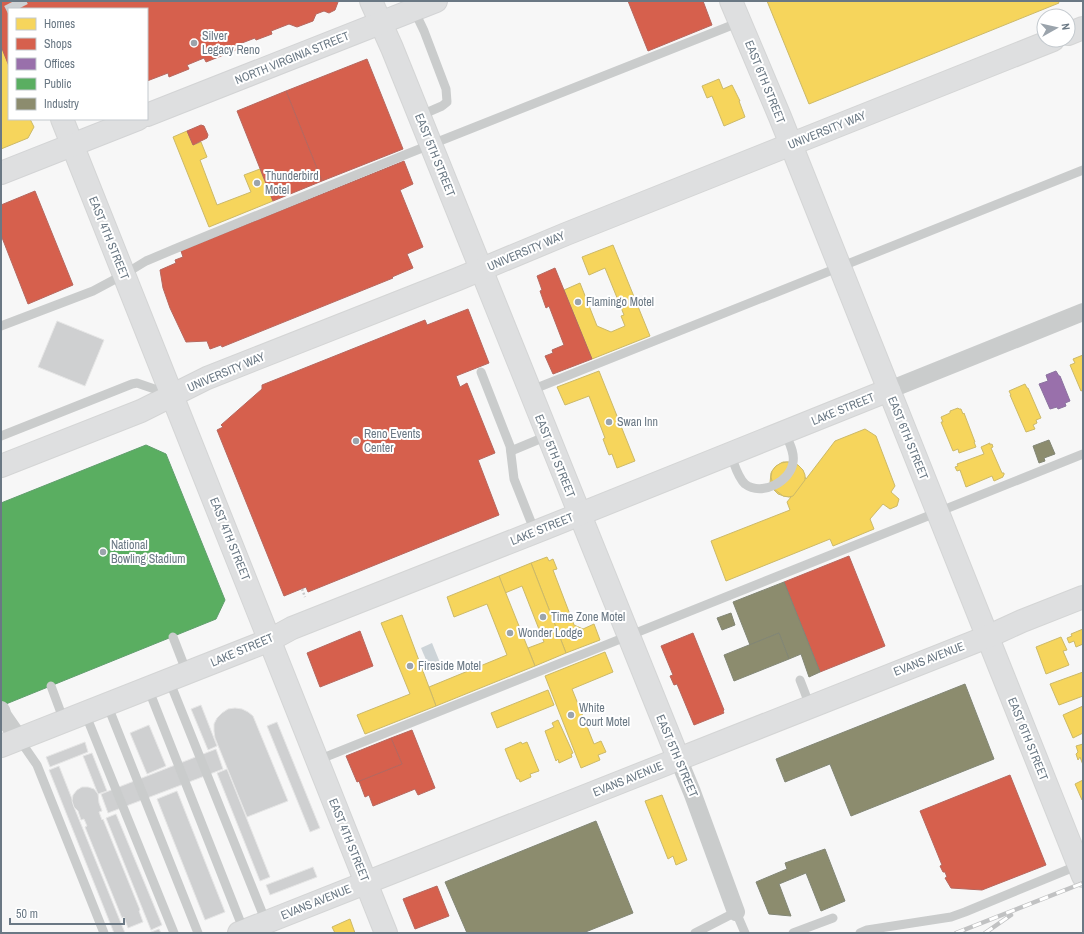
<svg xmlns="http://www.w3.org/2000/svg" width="1084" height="934" font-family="'Archivo Narrow',sans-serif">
<rect width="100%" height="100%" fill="#f7f7f7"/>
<path fill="#cdd4d8" d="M432 643 441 665 430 669 421 648Z"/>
<g fill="#f6d55c" stroke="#ccb968">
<path d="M767 1H1058L1059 3 809 104Z"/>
<path d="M1 46 9 66V119H30L34 127 28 138 1 149Z"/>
<path d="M719 79 723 89 732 85 740 101H739L745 117 724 126 712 96 707 98 702 86Z"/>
<path d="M187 131 193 145 201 142 207 157 200 160 217 205 251 192 244 175 260 169 273 201 209 227 173 137Z"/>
<path d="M613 245 650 336 592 359 564 290 580 283 597 326 611 332 625 326 621 316 624 315 605 268 589 275 582 257Z"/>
<path d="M1083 355V390L1081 391 1070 365 1075 363 1073 359Z"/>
<path d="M599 371 635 461 617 468 612 454 609 455 603 439 605 438 589 396 565 405 557 387Z"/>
<path d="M1025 384 1027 388H1028L1041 418 1036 420 1037 423 1033 425 1035 429 1026 432 1010 395H1011L1009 391Z"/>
<path d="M958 408 959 409H961L963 414 964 413 975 442H974L976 447 959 453 958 449 953 451 941 422H943L941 417 950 413V411Z"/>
<path d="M865 429 876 436 895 486 891 492 899 499 897 506 890 509 883 504 870 519 874 529 833 546 830 539 726 581 711 541 790 510 787 502 791 497 784 496 778 494 773 489 770 483 771 473 775 467 783 462H790L796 464 801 469 806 479 835 441Z"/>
<path d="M990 443V445L992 444 993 447 991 448 1002 473H1004V475L1003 476V477L994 481 992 476 966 487 960 470 957 471 955 467 958 466 957 464 984 454 981 447Z"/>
<path d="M787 462 793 463 798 465 803 470 805 475V480L793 496 789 497 783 496 774 489 771 477 772 471 776 466 781 463Z"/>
<path d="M547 557 549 561 553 559 557 569 553 570 574 625 583 629 594 624 600 640 566 653 531 563Z"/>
<path d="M531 563 566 653 535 666 528 648 544 642 522 586 505 593 499 576Z"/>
<path d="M499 576 535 666 436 706 429 687 507 655 487 604 454 617 447 597Z"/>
<path d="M402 615 436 706 365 734 357 715 410 694 381 623Z"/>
<path d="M1083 629V644L1076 647 1074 641 1069 643 1067 638 1072 636 1071 634Z"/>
<path d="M1061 637 1067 650 1063 651 1069 665 1046 674 1036 647Z"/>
<path d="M605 652 613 672 572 689 594 744 601 741 606 752 598 755 600 760 581 768 545 676Z"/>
<path d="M1083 672V696L1059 705 1050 684Z"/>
<path d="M548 690 554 705 497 728 491 713Z"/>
<path d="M1083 706V733L1073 738 1063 715Z"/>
<path d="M558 720 573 753 571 754 572 757 559 763 558 759 556 761 545 731 554 727 552 723Z"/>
<path d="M521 742 522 744 527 742 539 771 530 774 531 777 520 782 519 779H517L505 749Z"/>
<path d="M1083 744V765L1080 757 1078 760 1076 754 1078 752 1076 746Z"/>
<path d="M1083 780V799L1082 800 1075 784Z"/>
<path d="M662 795 687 860 676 865 673 856 668 859 645 801Z"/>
<path d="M350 919 355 933H335L332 927Z"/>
</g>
<g fill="#d6604d" stroke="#b6675e">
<path d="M1 1H337L338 2 335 10 329 13 324 11 316 14 313 21 297 27 289 24 271 31 272 34 256 40 255 38 234 46 236 50 206 62 204 58 187 65 189 69 169 77 168 73 147 81V9H9V66L1 46Z"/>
<path d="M628 1H703L712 25 648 51Z"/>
<path d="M367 59 403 149 322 181 286 91Z"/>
<path d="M286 91 322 181 273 201 237 111Z"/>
<path d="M201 125 204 126 208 135 207 138 193 145 187 131Z"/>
<path d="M404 161 413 184 400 190 423 247 407 254 413 268 392 277 393 278 222 347 221 345 210 349 207 341 186 342 170 308 163 288 160 270 176 263 175 260 183 257 181 251Z"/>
<path d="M35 191 73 285 28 304 1 235V205Z"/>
<path d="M555 268 592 359 553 374 545 356 553 353 552 350 564 345 549 306 546 308 540 291 542 290 537 276Z"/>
<path d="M468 309 489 363 456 376 460 387 467 383 495 453 478 460 499 515 308 592 306 587 284 596 217 430 223 427 221 425 262 389V385L425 320 427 325Z"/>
<path d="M849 556 885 646 820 672 784 582Z"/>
<path d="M360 631 373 666 320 687 307 653Z"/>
<path d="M693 633 724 710 723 711 724 713 694 725 677 684 674 685 670 676 673 675 661 646Z"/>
<path d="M412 730 435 788 418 795 415 789 373 806 369 795 365 797 359 781 402 764 391 738Z"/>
<path d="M391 738 402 764 357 782 346 756Z"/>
<path d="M1010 775 1046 865 982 890 951 888 945 878 947 877 945 872H943L940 866 942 865 920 811Z"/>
<path d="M437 886 449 916 415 929 403 899Z"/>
</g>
<path fill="#9970ab" stroke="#8b729f" d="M1056 371 1059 376H1060L1070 401 1065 403 1066 406 1058 409 1057 407 1050 409 1039 384 1048 381 1046 375Z"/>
<path fill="#5aae61" stroke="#5f9e6c" d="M146 445 166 454 225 600 216 619 1 706V503Z"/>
<g fill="#8c8c6e" stroke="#828675">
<path d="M1049 440 1055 454 1044 458 1045 461 1039 463 1033 446Z"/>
<path d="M784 582 820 672 809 677 801 654 789 659 779 633 750 645 733 602Z"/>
<path d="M731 613 735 625 722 630 717 618Z"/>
<path d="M779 633 789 659 734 681 724 655Z"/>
<path d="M965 684 994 759 851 816 830 764 785 782 776 759Z"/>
<path d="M596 821 633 913 583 933H467L445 882Z"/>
<path d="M825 849 845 901 821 911 806 873 779 884 791 916 769 914 756 882 787 869 785 863Z"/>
</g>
<g fill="#cfd0d1" stroke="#e6e6e6">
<path d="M57 321 104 340 85 386 38 367Z"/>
<path d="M201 705 217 746 208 750 191 709Z"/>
<path d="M235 708 242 709 248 712 253 716 288 801 247 817 215 738 214 731V724L217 718 222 713 228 709Z"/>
<path d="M277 722 320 828 310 832 267 726Z"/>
<path d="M149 725 166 766 147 774 130 733Z"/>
<path d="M85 742 88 752 50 767 46 757Z"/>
<path d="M216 749 223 769 108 813 101 794Z"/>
<path d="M92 753 107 791 98 794 83 756Z"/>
<path d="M59 766 72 799 74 807 125 933H114L49 770Z"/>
<path d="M227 769 270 877 260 881 217 773Z"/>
<path d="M82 787H88L94 789 98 794 99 803 102 811 99 812 102 820 103 819 140 910 139 911 143 922 128 928 124 917 122 918 85 827 87 826 84 819 81 820 78 811 74 807 72 801 73 795 77 790Z"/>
<path d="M177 791 225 912 205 920 157 799Z"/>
<path d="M116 814 162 925 151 930 106 818Z"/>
<path d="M313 867 317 877 270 895 266 885Z"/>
<path d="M159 929 161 933H149Z"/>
</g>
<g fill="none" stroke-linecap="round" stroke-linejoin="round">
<path stroke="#cdd1d4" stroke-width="22" stroke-dasharray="22 11" stroke-linecap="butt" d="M14 1 18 9"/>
<g stroke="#d4d5d5" stroke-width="24">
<g id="secondary">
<path d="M371 1 392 48 678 758"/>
<path d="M731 1 780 117 1083 876"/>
<path d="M1068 34 1083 28"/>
<path d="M62 119 386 933"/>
<path d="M1 466 141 411 207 378 458 279 566 234 1053 40"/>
<path d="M1 746 270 640 292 628 543 529 889 390"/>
<path d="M239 933 987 637 1022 621 1083 597"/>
</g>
</g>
<g stroke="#d3d4d5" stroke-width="24">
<g id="primary">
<path d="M147 115 436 1"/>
<path d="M1 173 138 119"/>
</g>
</g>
<path stroke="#c8c9ca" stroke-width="2.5" stroke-dasharray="2 2" stroke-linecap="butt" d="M302 589 305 597"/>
<g stroke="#cacccc" stroke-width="9">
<path d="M414 10 424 31 446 89 447 102 442 106 419 116"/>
<path d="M1 326 93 291 123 275 146 261 177 248 407 154 740 22"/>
<path d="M481 372 510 446 514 479 535 532"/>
<path d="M529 391 1083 170"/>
<path d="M1 436 132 384 137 383 169 394"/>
<path d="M511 451 547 436"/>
<path d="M730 453C734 462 737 477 745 484 762 497 791 481 793 462 795 452 788 441 785 432"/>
<path d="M173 637 187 673"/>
<path d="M169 680 266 922"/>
<path d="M800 680 810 706"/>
<path d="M51 686 64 721"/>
<path d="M148 688 244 931"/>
<path d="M107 704 198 933"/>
<path d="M85 713 174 933"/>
<path d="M19 739 37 765 104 933"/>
<path d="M318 760 1083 454"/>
<path d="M695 933 736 912 745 933"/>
<path d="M793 933 833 918"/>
<path d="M860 933 867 930 951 917 965 912 1079 865"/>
</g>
<g stroke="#cacccc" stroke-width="18">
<path d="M889 390 1083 312"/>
<path d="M1 710 3 716 19 739"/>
<path d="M678 758 692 792 736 912"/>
</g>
<use href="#secondary" stroke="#dedfe0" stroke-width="22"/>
<use href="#primary" stroke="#dedfe0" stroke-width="22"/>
<g stroke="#c1c2c3" stroke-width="4.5">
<g id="rail">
<path d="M956 933 1083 883"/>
<path d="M985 933 1011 915"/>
</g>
</g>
<use href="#rail" stroke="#fff" stroke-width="3" stroke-dasharray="9" stroke-linecap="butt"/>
</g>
<g fill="#9ba4ac" stroke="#fff" stroke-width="1.5">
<circle cx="194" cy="43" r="4"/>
<circle cx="257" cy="183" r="4"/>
<circle cx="578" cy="302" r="4"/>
<circle cx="609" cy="422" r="4"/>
<circle cx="356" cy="441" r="4"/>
<circle cx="103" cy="552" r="4"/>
<circle cx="543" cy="617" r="4"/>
<circle cx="510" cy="633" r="4"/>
<circle cx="410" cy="666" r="4"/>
<circle cx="571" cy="715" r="4"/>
</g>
<g text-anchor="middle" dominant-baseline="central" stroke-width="4" stroke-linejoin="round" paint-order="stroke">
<g font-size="12" fill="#6a7884" stroke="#fff" text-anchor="start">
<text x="202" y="36">Silver<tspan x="202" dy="14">Legacy Reno</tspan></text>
<text x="265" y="176">Thunderbird<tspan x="265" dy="14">Motel</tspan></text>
<text x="586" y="302">Flamingo Motel</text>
<text x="617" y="422">Swan Inn</text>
<text x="364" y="434">Reno Events<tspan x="364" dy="14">Center</tspan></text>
<text x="111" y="545">National<tspan x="111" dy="14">Bowling Stadium</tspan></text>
<text x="551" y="617">Time Zone Motel</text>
<text x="518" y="633">Wonder Lodge</text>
<text x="418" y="666">Fireside Motel</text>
<text x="579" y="708">White<tspan x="579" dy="14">Court Motel</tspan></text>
</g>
<g font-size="12" fill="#6a7884" stroke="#fff">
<text transform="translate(292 58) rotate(-22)">NORTH VIRGINIA STREET</text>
<text transform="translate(765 82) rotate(68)">EAST 6TH STREET</text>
<text transform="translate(827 130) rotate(-22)">UNIVERSITY WAY</text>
<text transform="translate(435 155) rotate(68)">EAST 5TH STREET</text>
<text transform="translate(109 238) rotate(68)">EAST 4TH STREET</text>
<text transform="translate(526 251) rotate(-23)">UNIVERSITY WAY</text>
<text transform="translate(226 372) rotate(-23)">UNIVERSITY WAY</text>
<text transform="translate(843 409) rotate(-22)">LAKE STREET</text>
<text transform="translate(908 438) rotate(68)">EAST 6TH STREET</text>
<text transform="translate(555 456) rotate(68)">EAST 5TH STREET</text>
<text transform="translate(542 529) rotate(-22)">LAKE STREET</text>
<text transform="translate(230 539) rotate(68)">EAST 4TH STREET</text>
<text transform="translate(242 650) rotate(-23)">LAKE STREET</text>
<text transform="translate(929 659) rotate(-21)">EVANS AVENUE</text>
<text transform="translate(1028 739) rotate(68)">EAST 6TH STREET</text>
<text transform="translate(677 756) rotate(67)">EAST 5TH STREET</text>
<text transform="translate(628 779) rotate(-22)">EVANS AVENUE</text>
<text transform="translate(349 840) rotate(68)">EAST 4TH STREET</text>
<text transform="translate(316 902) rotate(-22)">EVANS AVENUE</text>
</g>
</g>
<rect width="1084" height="934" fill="none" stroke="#6a7884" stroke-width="4"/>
<rect x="8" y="8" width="140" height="112" fill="#ffffff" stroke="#c3c9ce"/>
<rect x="16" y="18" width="20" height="12" fill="#f6d55c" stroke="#c3c9ce"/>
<text x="44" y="28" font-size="12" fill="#6a7884">Homes</text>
<rect x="16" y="38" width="20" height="12" fill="#d6604d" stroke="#c3c9ce"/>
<text x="44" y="48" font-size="12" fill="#6a7884">Shops</text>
<rect x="16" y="58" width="20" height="12" fill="#9970ab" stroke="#c3c9ce"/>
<text x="44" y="68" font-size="12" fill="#6a7884">Offices</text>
<rect x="16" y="78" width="20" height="12" fill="#5aae61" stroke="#c3c9ce"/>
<text x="44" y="88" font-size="12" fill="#6a7884">Public</text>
<rect x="16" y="98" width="20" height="12" fill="#8c8c6e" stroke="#c3c9ce"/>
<text x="44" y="108" font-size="12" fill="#6a7884">Industry</text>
<g transform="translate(1056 28) rotate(82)"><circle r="19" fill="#ffffff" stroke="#c3c9ce"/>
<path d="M0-3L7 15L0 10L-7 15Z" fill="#9ba4ac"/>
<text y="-6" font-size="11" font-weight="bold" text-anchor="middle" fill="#6a7884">N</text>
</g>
<path d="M10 918v6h114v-6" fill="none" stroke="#6a7884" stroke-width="2"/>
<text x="16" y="918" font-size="12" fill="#6a7884" stroke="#ffffff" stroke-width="3" paint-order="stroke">50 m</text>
</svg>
